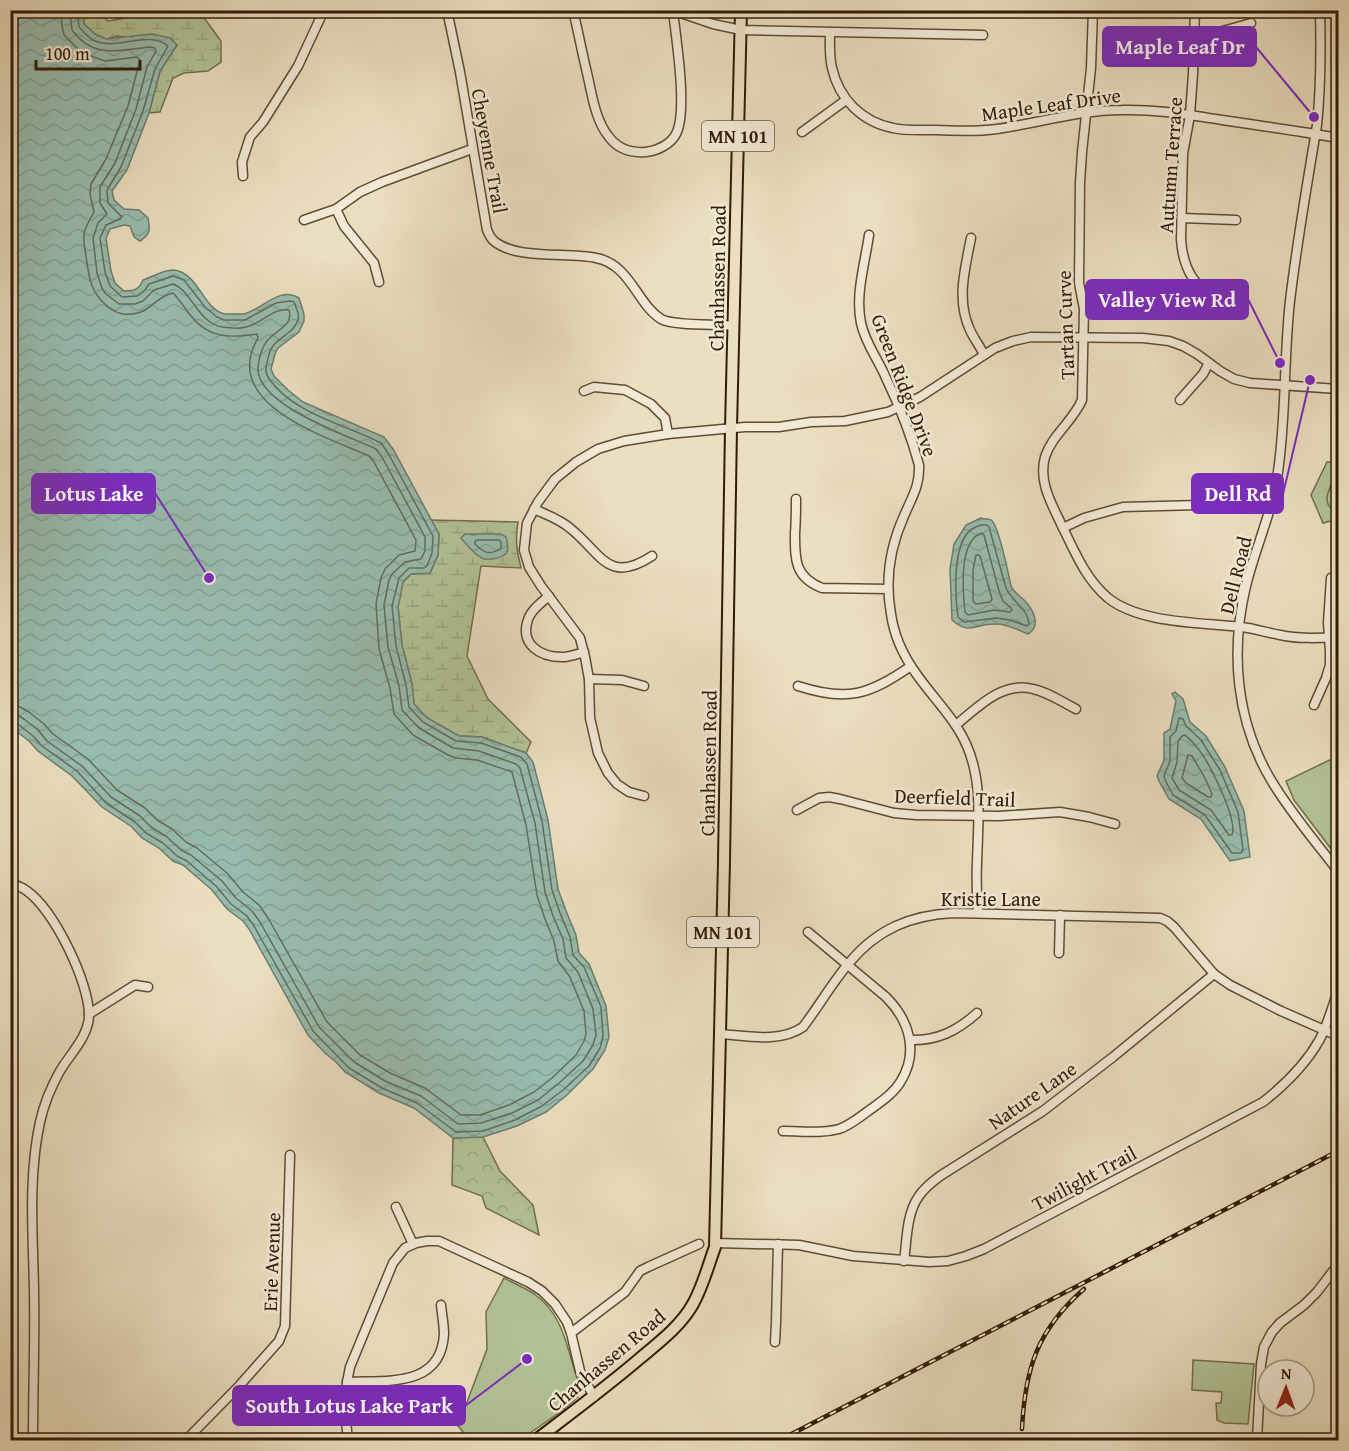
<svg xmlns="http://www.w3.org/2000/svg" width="1349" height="1451" font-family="'Gentium Book Plus',serif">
<defs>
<pattern id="forest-crowns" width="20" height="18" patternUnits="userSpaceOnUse" patternTransform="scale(1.5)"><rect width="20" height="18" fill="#b2c397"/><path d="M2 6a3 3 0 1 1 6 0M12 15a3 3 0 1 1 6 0" fill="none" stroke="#99a780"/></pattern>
<pattern id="wetland-marsh" width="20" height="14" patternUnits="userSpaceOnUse" patternTransform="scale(1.5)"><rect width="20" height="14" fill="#b2c397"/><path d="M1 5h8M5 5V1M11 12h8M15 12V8" fill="none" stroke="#99a780"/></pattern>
<pattern id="water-waves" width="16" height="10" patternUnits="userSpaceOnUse" patternTransform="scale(1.5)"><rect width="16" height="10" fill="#98bdb0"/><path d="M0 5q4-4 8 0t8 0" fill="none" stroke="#83a296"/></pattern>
</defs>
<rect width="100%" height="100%" fill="#ebdfc1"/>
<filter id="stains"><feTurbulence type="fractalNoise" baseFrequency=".00333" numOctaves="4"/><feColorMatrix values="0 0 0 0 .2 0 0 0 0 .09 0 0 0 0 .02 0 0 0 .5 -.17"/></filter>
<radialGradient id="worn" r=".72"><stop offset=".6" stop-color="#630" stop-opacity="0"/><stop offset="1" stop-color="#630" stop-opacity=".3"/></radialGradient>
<g fill="#b2c397" stroke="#71704e" stroke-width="1.5">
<path d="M1327 462H1338V519L1323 523 1311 495Z"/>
<path d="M1338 756V858L1294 800 1286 781Z"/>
<path d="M504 1278C514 1283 525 1288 534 1294 566 1315 568 1357 581 1390L578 1397 563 1410 520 1440H470L458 1426 487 1349 486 1312Z"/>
<path d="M1193 1360 1254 1364 1248 1424 1224 1423 1217 1420 1216 1403H1221L1222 1392 1192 1390Z"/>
</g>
<path fill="url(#forest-crowns)" stroke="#71704e" stroke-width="1.5" d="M483 1137 500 1171 533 1205 539 1235 486 1208 482 1196 452 1185 453 1138Z"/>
<g fill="url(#wetland-marsh)" stroke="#71704e" stroke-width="1.5">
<path d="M83 11H100V14L108 21 150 14 158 11H199L221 41V62L208 71 184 73 173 78 160 112 149 113 160 71 177 45 117 36 106 39 95 34 84 24Z"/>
<path d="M1336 475H1338V512C1318 505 1330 488 1336 475Z"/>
<path d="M431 520 518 522C515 539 517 552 521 568L481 566 467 656 488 699 531 742 526 753 482 737 459 736 427 718 414 704 412 684 402 645 398 607 403 582 411 574 430 573 438 555 439 534Z"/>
</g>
<g fill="url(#water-waves)" stroke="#6e7d6b" stroke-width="1.5">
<path d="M10 11H83L84 24 95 34 106 39 152 34 170 38 177 45 160 71 149 113 127 170 112 191 114 200 124 209 139 210 148 218C150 230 151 234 140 241L134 237 130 226 124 225 110 229 106 238 111 271 115 283 124 291C134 291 139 290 143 280 152 277 165 269 174 270 199 273 203 310 225 314 229 314 232 314 235 314 236 314 243 314 244 314 263 309 279 286 299 298L304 314V321L299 332 278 348 275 354 271 369 274 376 288 390 303 402 384 437 393 449 439 534 438 555 430 573 411 574 403 582 398 607 402 645 412 684 414 704 427 718 459 736 482 737 526 753 533 762 548 820 558 889 566 911 576 935 579 953 589 964 606 1006 609 1037 605 1050 593 1069 567 1095 546 1112 517 1126 483 1137 453 1138 414 1108 379 1093 345 1072 336 1062 325 1053 308 1035 249 929 243 921 227 909 212 890 205 884 183 865 173 861 159 848 142 838 132 827 102 807 72 776 38 751 29 741 11 727Z"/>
<path d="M981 518C982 519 990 519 991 520 998 523 1009 576 1011 586 1014 593 1019 595 1024 600 1033 609 1042 626 1028 634 1018 630 1008 624 996 624 976 623 970 636 952 620L950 569 954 544 966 525Z"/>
<path d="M465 534H501L506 537C507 541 509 548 507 552 504 558 490 560 484 559 475 556 467 545 461 538Z"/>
<path d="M1175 692 1183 699 1190 722 1206 736 1225 767 1231 781 1244 811 1250 857 1230 861 1201 819 1169 799 1160 783 1157 776 1164 760V733L1170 729 1176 701 1172 694Z"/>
</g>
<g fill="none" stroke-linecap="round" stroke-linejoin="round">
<g stroke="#646c5a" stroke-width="1.5">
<path d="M981 525H987L989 527 1006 588C1012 602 1028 608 1029 624L1027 626 1010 620 996 618 964 622 958 617C955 595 952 542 972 529 975 527 978 526 981 525Z"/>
<path d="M982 533 984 535 999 591 1003 601 1011 608 1012 610 1010 612 994 610 968 615 965 612C963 593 958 540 982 533Z"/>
<path d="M477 540H499L501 542V548C490 556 484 553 475 544V541Z"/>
<path d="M976 555H979L980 556 992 599 990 602 976 604 973 601V570Z"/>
<path d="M10 706 20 707 29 712 44 724 53 734 88 759 117 790 145 808 157 820 172 829 186 842 197 848 228 874 243 892 259 905 268 918 327 1022 360 1055 390 1073 425 1088 461 1115H480L509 1105 534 1092 552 1078 576 1055 584 1041 586 1034 584 1011 570 977 558 961 554 941 545 919 537 895 526 825 512 772 477 760 456 758 448 755 413 735 394 714 390 688 379 649 376 604 381 578 385 569 399 555 415 551 416 540 374 462 369 456C325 436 219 404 258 338L257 334C231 338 209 339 191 316 185 309 180 300 173 293 151 298 152 316 123 314 117 313 112 310 107 306 90 292 89 277 86 256 85 249 83 241 84 233 86 226 90 219 94 212L90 194 91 184 106 159 128 106 140 60 137 57 105 61 82 53 64 35 62 26 61 10"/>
<path d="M10 715H17L24 719 38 730 47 741 82 766 111 797 140 816 151 827 167 837 181 850 191 855 222 881 236 898 252 911 260 922 319 1027 354 1062 385 1081 421 1096 458 1124 481 1123 512 1113 538 1100 558 1084 583 1061 593 1045 596 1035 593 1009 578 972 566 958 563 939 553 916 545 892 535 823 520 768 516 764 479 751 453 748 419 728 402 710 399 686 388 647 384 605 389 580 392 574 405 562 421 559 425 551V537L382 457 376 449C349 436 255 405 258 367 259 359 261 348 267 341 275 330 294 326 289 310 274 307 261 324 246 327 239 329 229 328 222 327 197 322 192 291 173 284L154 290 143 301 135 304H119L105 293 102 288 97 273 93 238 98 223 107 214 100 203V187L115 163 136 109 147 67 156 51 155 48 150 47C119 50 94 60 72 30L70 10"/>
<path d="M1179 718 1183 719 1186 726 1201 740 1220 770 1238 812 1243 850 1241 853H1232L1205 815 1173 795 1165 780 1164 776 1170 761V737L1176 731Z"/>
<path d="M10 722 19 725 33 736 42 746 77 771 106 803 135 822 146 833 163 843 177 856 187 861 216 886 231 904 247 916 254 926 313 1031 349 1068 382 1088 417 1103 456 1132 483 1131 515 1120 542 1106 563 1090 589 1066 600 1048 603 1036 601 1007 584 967 573 955 570 937 560 913 552 890 542 821 527 764 521 757 481 743 456 741 423 722 409 707 406 685 396 646 392 606 399 578 409 568H424L427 566 432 553 433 536 388 453 381 443C346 425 293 413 270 380 266 375 265 369 267 363 268 357 269 351 273 346 280 336 294 333 298 320 300 314 296 308 294 302L290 301 276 303 245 320H224L217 317 205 307 184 280 173 276 149 284 145 290 137 296 122 297 110 286 105 272 100 238 106 225 120 219 122 217 108 203 107 190 121 167 143 111 155 69 168 46C147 29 116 52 93 40 88 37 83 31 79 27L77 10"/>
<path d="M1185 735C1188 738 1192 741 1195 745 1208 759 1238 819 1232 835H1229L1211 810 1179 790 1172 778 1177 762 1178 741 1182 736Z"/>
<path d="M1188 755 1192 756 1205 778 1212 794 1211 797H1208L1186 783 1182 778Z"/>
</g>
<g stroke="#5f4d33" stroke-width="11">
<g id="minor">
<path d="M447 10 460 72 487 230C489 234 490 238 494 241 516 260 568 252 596 258 630 264 637 304 661 319 673 326 718 324 734 326"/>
<path d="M573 10C578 31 582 52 587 73 592 94 595 120 609 137 618 149 632 153 646 152 657 151 671 144 676 134 688 111 676 38 673 11"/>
<path d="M672 10 713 24 741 30 983 35"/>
<path d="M1093 10 1091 68 1082 152 1080 183 1079 283 1084 309 1082 400C1073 421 1052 435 1045 457 1038 482 1052 504 1062 526 1075 552 1085 578 1108 598 1142 625 1206 622 1248 628 1259 630 1269 633 1280 635 1299 639 1319 638 1338 637"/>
<path d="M1195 10 1193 74 1190 115 1183 154 1181 239C1183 272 1196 287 1222 306"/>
<path d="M1320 10C1321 49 1321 87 1317 125 1307 184 1297 242 1290 301 1284 355 1286 410 1279 464 1275 506 1256 545 1246 586 1230 652 1236 721 1271 780 1290 812 1315 841 1338 871"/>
<path d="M830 32C830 44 829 56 832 68 839 99 862 122 893 128 906 131 920 130 934 130 955 131 976 132 997 129 1039 123 1080 110 1122 110 1156 109 1189 115 1222 120 1261 126 1300 131 1338 138"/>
<path d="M1194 35 1212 34 1251 23"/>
<path d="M802 132 846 100"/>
<path d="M243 176 242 162 250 137 263 122 298 66 324 10"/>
<path d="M336 209 344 226 374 263 379 282"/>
<path d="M1182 218 1236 220"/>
<path d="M304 220 336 209 360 192 382 182 472 149"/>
<path d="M869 235C865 263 855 295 861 323 865 343 878 359 886 378 899 405 911 435 919 465 920 486 912 497 904 516 890 547 885 581 891 614 894 635 903 655 915 672 932 697 955 718 967 746 983 783 978 825 977 863 976 880 977 897 978 913"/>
<path d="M971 238C965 269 956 300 970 330 974 339 980 346 984 355"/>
<path d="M584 391 594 387 625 390 651 404 665 418 668 434"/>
<path d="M1180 400 1203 374 1209 363"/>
<path d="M796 499C796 510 796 521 795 533 795 559 794 577 822 588L888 589"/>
<path d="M534 509C547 515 560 519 571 529 601 553 608 585 652 556"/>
<path d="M1063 528 1084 518 1123 507 1199 505"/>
<path d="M549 596C542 602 533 608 529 617 518 644 540 658 565 657 571 656 578 654 584 652"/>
<path d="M589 679 622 680 644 686"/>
<path d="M798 686C847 702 869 695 911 666"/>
<path d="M1314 705 1326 678 1330 665V651L1328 623 1331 578"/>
<path d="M956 725C978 707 1002 681 1033 689 1048 692 1062 702 1076 709"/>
<path d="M644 796 629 792 617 784 608 773 598 753 590 718 589 679 585 657 580 638 541 586 529 567 524 550 527 523 538 502 555 479 576 462 598 449 624 441 668 434 745 427H779L811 422 845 421 888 412 920 397 995 348 1013 341 1031 337 1143 338 1169 341 1183 346 1197 354 1220 371 1234 379 1250 383 1338 389"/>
<path d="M797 810 819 798 829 797 840 799 894 813 916 815 999 816 1060 812 1089 817 1115 824"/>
<path d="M10 883C16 885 22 887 27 891 54 910 89 982 89 1015 89 1036 70 1054 60 1071 51 1087 44 1104 40 1122 28 1177 33 1234 34 1290 35 1340 33 1390 33 1440"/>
<path d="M1059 953 1060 915"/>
<path d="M89 1014 135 985 148 987"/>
<path d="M720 1034C748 1036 780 1043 803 1027 819 1006 832 983 849 963 877 929 911 915 954 913L1160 918 1167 921 1174 927 1214 974 1230 985 1281 1011 1338 1036"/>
<path d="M910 1040C937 1041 957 1031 977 1013"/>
<path d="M783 1131C802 1131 821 1134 839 1129 851 1125 861 1116 871 1109 882 1101 894 1093 901 1081 919 1051 909 1020 886 997L808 932"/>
<path d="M396 1207 413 1244"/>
<path d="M715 1243 799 1245 853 1256 929 1262 948 1261 966 1256 984 1249 1263 1102C1286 1084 1306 1064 1320 1039 1328 1023 1333 1006 1338 990"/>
<path d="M904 1261C907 1241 906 1214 919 1196 924 1188 932 1182 940 1176L1043 1111 1113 1057 1214 974"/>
<path d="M571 1333 625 1292 640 1271 648 1267 699 1244"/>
<path d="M775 1342 776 1323 778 1244"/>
<path d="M347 1382C387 1380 441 1388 444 1334 444 1325 442 1315 441 1305"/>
<path d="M186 1440 239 1386 279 1341 285 1326 290 1155"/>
<path d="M348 1440 345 1412 347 1382 350 1367 393 1263 405 1248 416 1243 427 1241H439L528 1282 542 1291 555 1304 567 1322 571 1333 580 1371 594 1397"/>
<path d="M1257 1440 1261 1364 1264 1347 1272 1332 1280 1323 1304 1305 1317 1292 1333 1271 1338 1267"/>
</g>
</g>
<g stroke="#301c04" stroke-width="14">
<path id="major" d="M536 1440C570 1414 605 1388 638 1360 658 1343 680 1327 693 1304 703 1286 708 1266 715 1247L724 861 731 428 741 10"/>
</g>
<use href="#minor" stroke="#f2ead7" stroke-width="8"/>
<use href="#major" stroke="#ebdfc1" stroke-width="10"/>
<g stroke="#301c04" stroke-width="4.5">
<g id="rail">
<path d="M1022 1429C1025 1369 1037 1330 1084 1289"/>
<path d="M780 1440 1338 1151"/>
</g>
</g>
<use href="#rail" stroke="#f2ead7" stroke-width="2" stroke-dasharray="7" stroke-linecap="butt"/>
</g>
<g text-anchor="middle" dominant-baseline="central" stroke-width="5" stroke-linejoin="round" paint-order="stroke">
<g fill="#f2ead7" stroke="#6a5a43" stroke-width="1.5">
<rect x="702" y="121" width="72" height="30" rx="4.5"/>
<rect x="687" y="917" width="72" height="30" rx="4.5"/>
</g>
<g font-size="18" font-weight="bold" fill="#301c04">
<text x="738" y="136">MN 101</text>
<text x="723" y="932">MN 101</text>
</g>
<g font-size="20" fill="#301c04" stroke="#f2ead7">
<text transform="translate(1051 104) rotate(-8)">Maple Leaf Drive</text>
<text transform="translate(490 151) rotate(80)">Cheyenne Trail</text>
<text transform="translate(1170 165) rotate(-86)">Autumn Terrace</text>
<text transform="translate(717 278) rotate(-89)">Chanhassen Road</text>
<text transform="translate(1065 325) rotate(-92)">Tartan Curve</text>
<text transform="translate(905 385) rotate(69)">Green Ridge Drive</text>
<text transform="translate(1235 575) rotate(-76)">Dell Road</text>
<text transform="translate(708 763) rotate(-89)">Chanhassen Road</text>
<text transform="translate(955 797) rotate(2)">Deerfield Trail</text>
<text x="991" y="898">Kristie Lane</text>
<text transform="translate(1032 1095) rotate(-35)">Nature Lane</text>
<text transform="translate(1084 1178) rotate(-28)">Twilight Trail</text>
<text transform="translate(271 1262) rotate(-88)">Erie Avenue</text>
<text transform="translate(606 1360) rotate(-40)">Chanhassen Road</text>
</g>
</g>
<path fill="none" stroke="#7b2cbf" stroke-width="2" d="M1314 117L1256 47M1280 363L1248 299M209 578L155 493M1310 380L1283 494M527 1359L465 1406"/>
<g fill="#7b2cbf" stroke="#f2ead7" stroke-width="2">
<circle cx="1314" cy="117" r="6"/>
<circle cx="1280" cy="363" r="6"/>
<circle cx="209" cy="578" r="6"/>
<circle cx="1310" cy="380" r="6"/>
<circle cx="527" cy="1359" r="6"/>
</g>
<g fill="#7b2cbf" stroke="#7b2cbf" stroke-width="2">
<rect x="1103" y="27" width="153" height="39" rx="6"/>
<rect x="1086" y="280" width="162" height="39" rx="6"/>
<rect x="32" y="474" width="123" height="39" rx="6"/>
<rect x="1192" y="474" width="91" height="39" rx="6"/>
<rect x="233" y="1386" width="232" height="39" rx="6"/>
</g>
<g font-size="21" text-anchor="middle" font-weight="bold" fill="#fff">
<text x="1180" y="54">Maple Leaf Dr</text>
<text x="1167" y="307">Valley View Rd</text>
<text x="94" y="501">Lotus Lake</text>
<text x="1238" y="501">Dell Rd</text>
<text x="349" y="1413">South Lotus Lake Park</text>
</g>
<rect width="1349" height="1451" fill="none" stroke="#ebdfc1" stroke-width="36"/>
<rect x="12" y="12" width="1325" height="1427" fill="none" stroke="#301c04" stroke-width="3"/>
<rect x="18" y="18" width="1313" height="1415" fill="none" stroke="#301c04" stroke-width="1.5"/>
<g transform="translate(1286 1388) rotate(1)"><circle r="28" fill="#f2ead7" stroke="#a49883" stroke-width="1.5"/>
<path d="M0-4.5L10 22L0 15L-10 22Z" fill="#8f2418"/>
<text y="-9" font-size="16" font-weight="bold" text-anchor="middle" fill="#301c04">N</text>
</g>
<path d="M36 60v9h104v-9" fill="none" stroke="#301c04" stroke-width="3"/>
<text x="45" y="60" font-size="18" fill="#301c04" stroke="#f2ead7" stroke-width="4.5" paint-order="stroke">100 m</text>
<rect width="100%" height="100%" filter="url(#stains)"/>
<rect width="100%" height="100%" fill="url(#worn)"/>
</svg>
